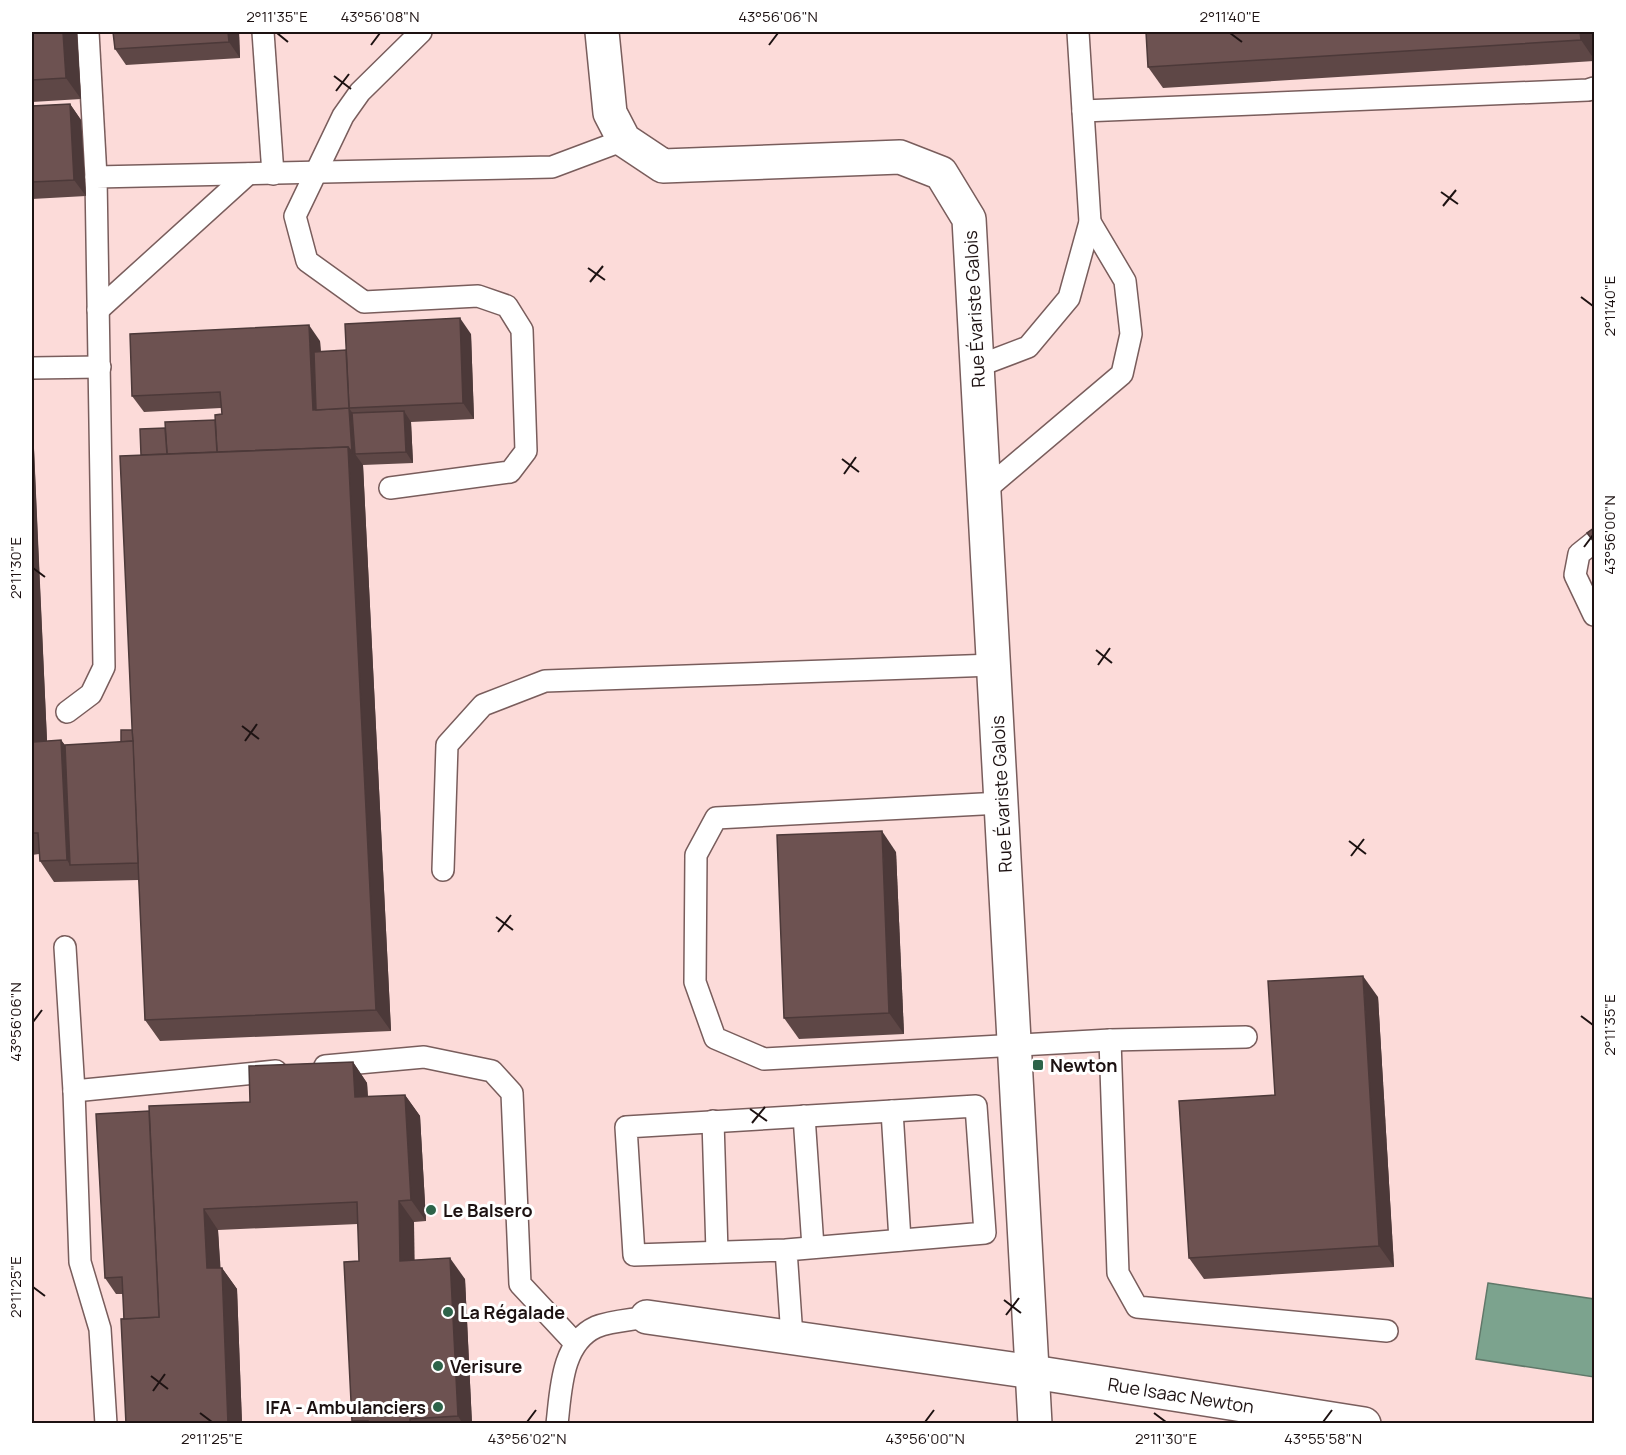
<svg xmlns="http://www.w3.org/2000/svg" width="1626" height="1455" font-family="Manrope,sans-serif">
<rect width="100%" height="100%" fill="#fcdbd9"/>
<path fill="#7ca38e" stroke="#607869" stroke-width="1.5" d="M1488 1283 1594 1299V1377L1476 1359Z"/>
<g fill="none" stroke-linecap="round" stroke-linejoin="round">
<g stroke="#795d5c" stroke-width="24">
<g id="lane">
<path d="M88 32 96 177"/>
<path d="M263 32 273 174"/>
<path d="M1083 111 1588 90 1594 88"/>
<path d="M98 310 248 174"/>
<path d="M978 366 1028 347 1069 298 1090 222 1078 32"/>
<path d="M32 368 100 367"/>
<path d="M390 488 510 472 526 451 522 330 507 306 478 296 364 302 307 261 295 216 343 116 360 92 421 32"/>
<path d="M985 490 1122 374 1131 334 1125 281 1090 222"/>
<path d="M1594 542 1579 554 1575 575 1594 615"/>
<path d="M67 712 91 694 104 667 96 177 552 167 624 140"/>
<path d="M1001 803 716 818 696 855 695 982 715 1038 764 1059 1110 1040 1246 1037"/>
<path d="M443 870 447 745 483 705 545 681 994 665"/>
<path d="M65 947 74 1091 80 1262 100 1329 106 1424"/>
<path d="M1110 1040 1118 1273 1137 1307 1387 1331"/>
<path d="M325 1066 424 1057 492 1071 512 1093 520 1284 575 1343"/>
<path d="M74 1091 276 1071"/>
<path d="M892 1111 900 1240"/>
<path d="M804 1116 813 1247"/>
<path d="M713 1121 717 1252"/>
<path d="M786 1250 634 1255 626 1127 976 1106 985 1233 786 1250 792 1337"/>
<path d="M557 1424C561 1391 561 1343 596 1327 611 1321 631 1320 647 1317"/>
</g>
</g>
<g stroke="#795d5c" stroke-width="36">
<g id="street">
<path d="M602 32 610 113 624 140 663 166 900 157 941 173 969 219 1035 1424"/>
<path d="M647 1317 1033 1372 1364 1424"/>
</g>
</g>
<use href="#lane" stroke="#fff" stroke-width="21"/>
<use href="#street" stroke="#fff" stroke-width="33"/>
</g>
<g fill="#5e4746">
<path d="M32 32H77L81 99 32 102Z"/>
<path d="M113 32H239L240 58 126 65 115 49Z"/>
<path d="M1594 32V61L1163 88 1148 67Z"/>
<path d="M70 104 81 120 86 196 32 199V106Z"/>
<path d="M471 334 474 419 411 422 413 463 363 465 391 1031 160 1041 145 1020 139 880 54 882 40 861 39 854 32 855V403L47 741 61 740 65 745 121 742 132 730 141 455 165 428 215 420 222 414 221 408 144 412 132 396 320 341 321 352 346 350Z"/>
<path d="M896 852 904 1034 799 1039 784 1018Z"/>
<path d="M1378 997 1394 1267 1204 1279 1189 1258Z"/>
<path d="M353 1062 367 1083 368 1097 405 1095 420 1116 426 1221 414 1222V1260L465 1279 472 1424H353L352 1421 359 1261 358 1224 218 1230 220 1268H222L237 1289 242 1424H126L123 1294H116L105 1278 149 1111 250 1102Z"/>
</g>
<g fill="#4c3939">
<path d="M63 32H77L81 99 66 78Z"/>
<path d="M228 32H239L240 58 229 42Z"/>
<path d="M1580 32H1594V59L1581 40Z"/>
<path d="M70 104 81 120 86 196 74 180Z"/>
<path d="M460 318 471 334 474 419 463 403Z"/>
<path d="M309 325 320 341 324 415 313 410Z"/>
<path d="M32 403 38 544 48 763 34 742 32 694Z"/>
<path d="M349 408 360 424 355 454 363 465 391 1031 376 1010 348 447Z"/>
<path d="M404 411 411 422 413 463 406 452Z"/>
<path d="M61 740 76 761 70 865 67 860Z"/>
<path d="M882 831 896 852 904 1034 889 1013Z"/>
<path d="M1363 976 1378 997 1394 1267 1379 1246Z"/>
<path d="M353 1062 367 1083 369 1118 355 1097Z"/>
<path d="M405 1095 420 1116 426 1221 411 1200Z"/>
<path d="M399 1201 414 1222 415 1282 400 1261Z"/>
<path d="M204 1209 218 1230 222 1289 207 1268Z"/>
<path d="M450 1258 465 1279 472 1424H463L458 1416Z"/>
<path d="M222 1268 237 1289 242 1424H228Z"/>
</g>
<g fill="#6d5251" stroke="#4c3939" stroke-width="1.5">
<path d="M32 32H63L66 78 32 80Z"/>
<path d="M113 32H228L229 42 115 49Z"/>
<path d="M1146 32H1580L1581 40 1148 67Z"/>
<path d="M70 104 74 180 32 182V106Z"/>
<path d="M460 318 463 403 349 408 352 452 348 447 217 452 215 415 222 414 220 392 132 396 130 334 309 325 313 410 349 408 345 324Z"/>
<path d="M346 350 349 408 316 410 314 352Z"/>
<path d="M404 411 406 452 355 454 352 413Z"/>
<path d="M215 420 217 452 167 454 165 422Z"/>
<path d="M165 428 167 454 141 455 140 429Z"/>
<path d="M348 447 376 1010 145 1020 120 456Z"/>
<path d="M1594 528V542L1587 533Z"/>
<path d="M32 694 34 742 61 740 67 860 40 861 38 833H32Z"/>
<path d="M121 730H132L133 741 121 742Z"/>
<path d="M133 741 138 863 70 865 65 745Z"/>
<path d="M882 831 889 1013 784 1018 777 835Z"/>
<path d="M1363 976 1379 1246 1189 1258 1179 1101 1275 1095 1268 981Z"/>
<path d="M353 1062 355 1097 405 1095 411 1200 399 1201 400 1261 450 1258 458 1416 410 1419V1424H368V1421H352L344 1262 359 1261 357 1202 204 1209 207 1268H222L228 1424H126L121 1319 159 1317 149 1106 250 1102 249 1066Z"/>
<path d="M149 1111 159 1317 124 1319 122 1277 105 1278 96 1114Z"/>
</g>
<path fill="none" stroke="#1d1212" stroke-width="2" d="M277 33 288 42M1230 33 1242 42M371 45 380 33M769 45 778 33M334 76 351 89M336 91 349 74M1441 192 1458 204M1443 206 1456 190M588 268 605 280M590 282 603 266M1581 297 1593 306M842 459 859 472M844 474 856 457M1584 547 1593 535M33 568 45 577M1096 650 1112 663M1098 665 1110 648M242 726 259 739M245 741 257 724M1349 841 1366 854M1351 856 1364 839M496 917 513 930M498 932 511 915M1581 1016 1593 1025M33 1022 42 1010M750 1109 767 1121M752 1123 765 1107M33 1287 45 1296M1004 1300 1021 1313M1006 1315 1019 1298M151 1376 168 1389M153 1391 165 1374M200 1413 212 1422M1154 1413 1166 1422M527 1422 536 1410M925 1422 934 1410M1323 1422 1332 1410"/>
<g fill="#2d6349" stroke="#fff" stroke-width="2">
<rect x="1032" y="1059" width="12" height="12" rx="3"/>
<circle cx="431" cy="1210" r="6"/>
<circle cx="448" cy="1312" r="6"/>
<circle cx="438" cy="1366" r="6"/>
<circle cx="438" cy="1407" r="6"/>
</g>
<g text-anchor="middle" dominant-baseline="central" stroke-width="6" stroke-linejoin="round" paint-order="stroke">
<g font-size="18" fill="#1d1212" stroke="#fff">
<text transform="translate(974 309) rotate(-93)">Rue Évariste Galois</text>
<text transform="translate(1001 794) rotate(-93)">Rue Évariste Galois</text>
<text transform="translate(1181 1395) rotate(9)">Rue Isaac Newton</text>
</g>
<g font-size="18" font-weight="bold" fill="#1d1212" stroke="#fff" text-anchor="start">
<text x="1050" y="1065">Newton</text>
<text x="443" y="1210">Le Balsero</text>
<text x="460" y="1312">La Régalade</text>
<text x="450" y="1366">Verisure</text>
<text x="426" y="1407" text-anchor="end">IFA - Ambulanciers</text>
</g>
</g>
<rect width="1626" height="1455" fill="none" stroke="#ffffff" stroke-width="66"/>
<rect x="33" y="33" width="1560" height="1389" fill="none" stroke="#1d1212" stroke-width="2"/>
<g font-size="15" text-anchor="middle" fill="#1d1212">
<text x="277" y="22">2°11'35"E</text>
<text x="380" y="22">43°56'08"N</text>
<text x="778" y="22">43°56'06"N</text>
<text x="1230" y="22">2°11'40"E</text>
<text transform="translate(1610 306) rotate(-90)" y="5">2°11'40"E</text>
<text transform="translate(1610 535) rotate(-90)" y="5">43°56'00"N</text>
<text transform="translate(16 568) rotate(-90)" y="5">2°11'30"E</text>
<text transform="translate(16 1022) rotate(-90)" y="5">43°56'06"N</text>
<text transform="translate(1610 1025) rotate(-90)" y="5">2°11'35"E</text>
<text transform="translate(16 1287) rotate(-90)" y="5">2°11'25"E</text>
<text x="212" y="1444">2°11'25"E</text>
<text x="527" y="1444">43°56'02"N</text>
<text x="925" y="1444">43°56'00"N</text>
<text x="1166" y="1444">2°11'30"E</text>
<text x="1323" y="1444">43°55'58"N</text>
</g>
</svg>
